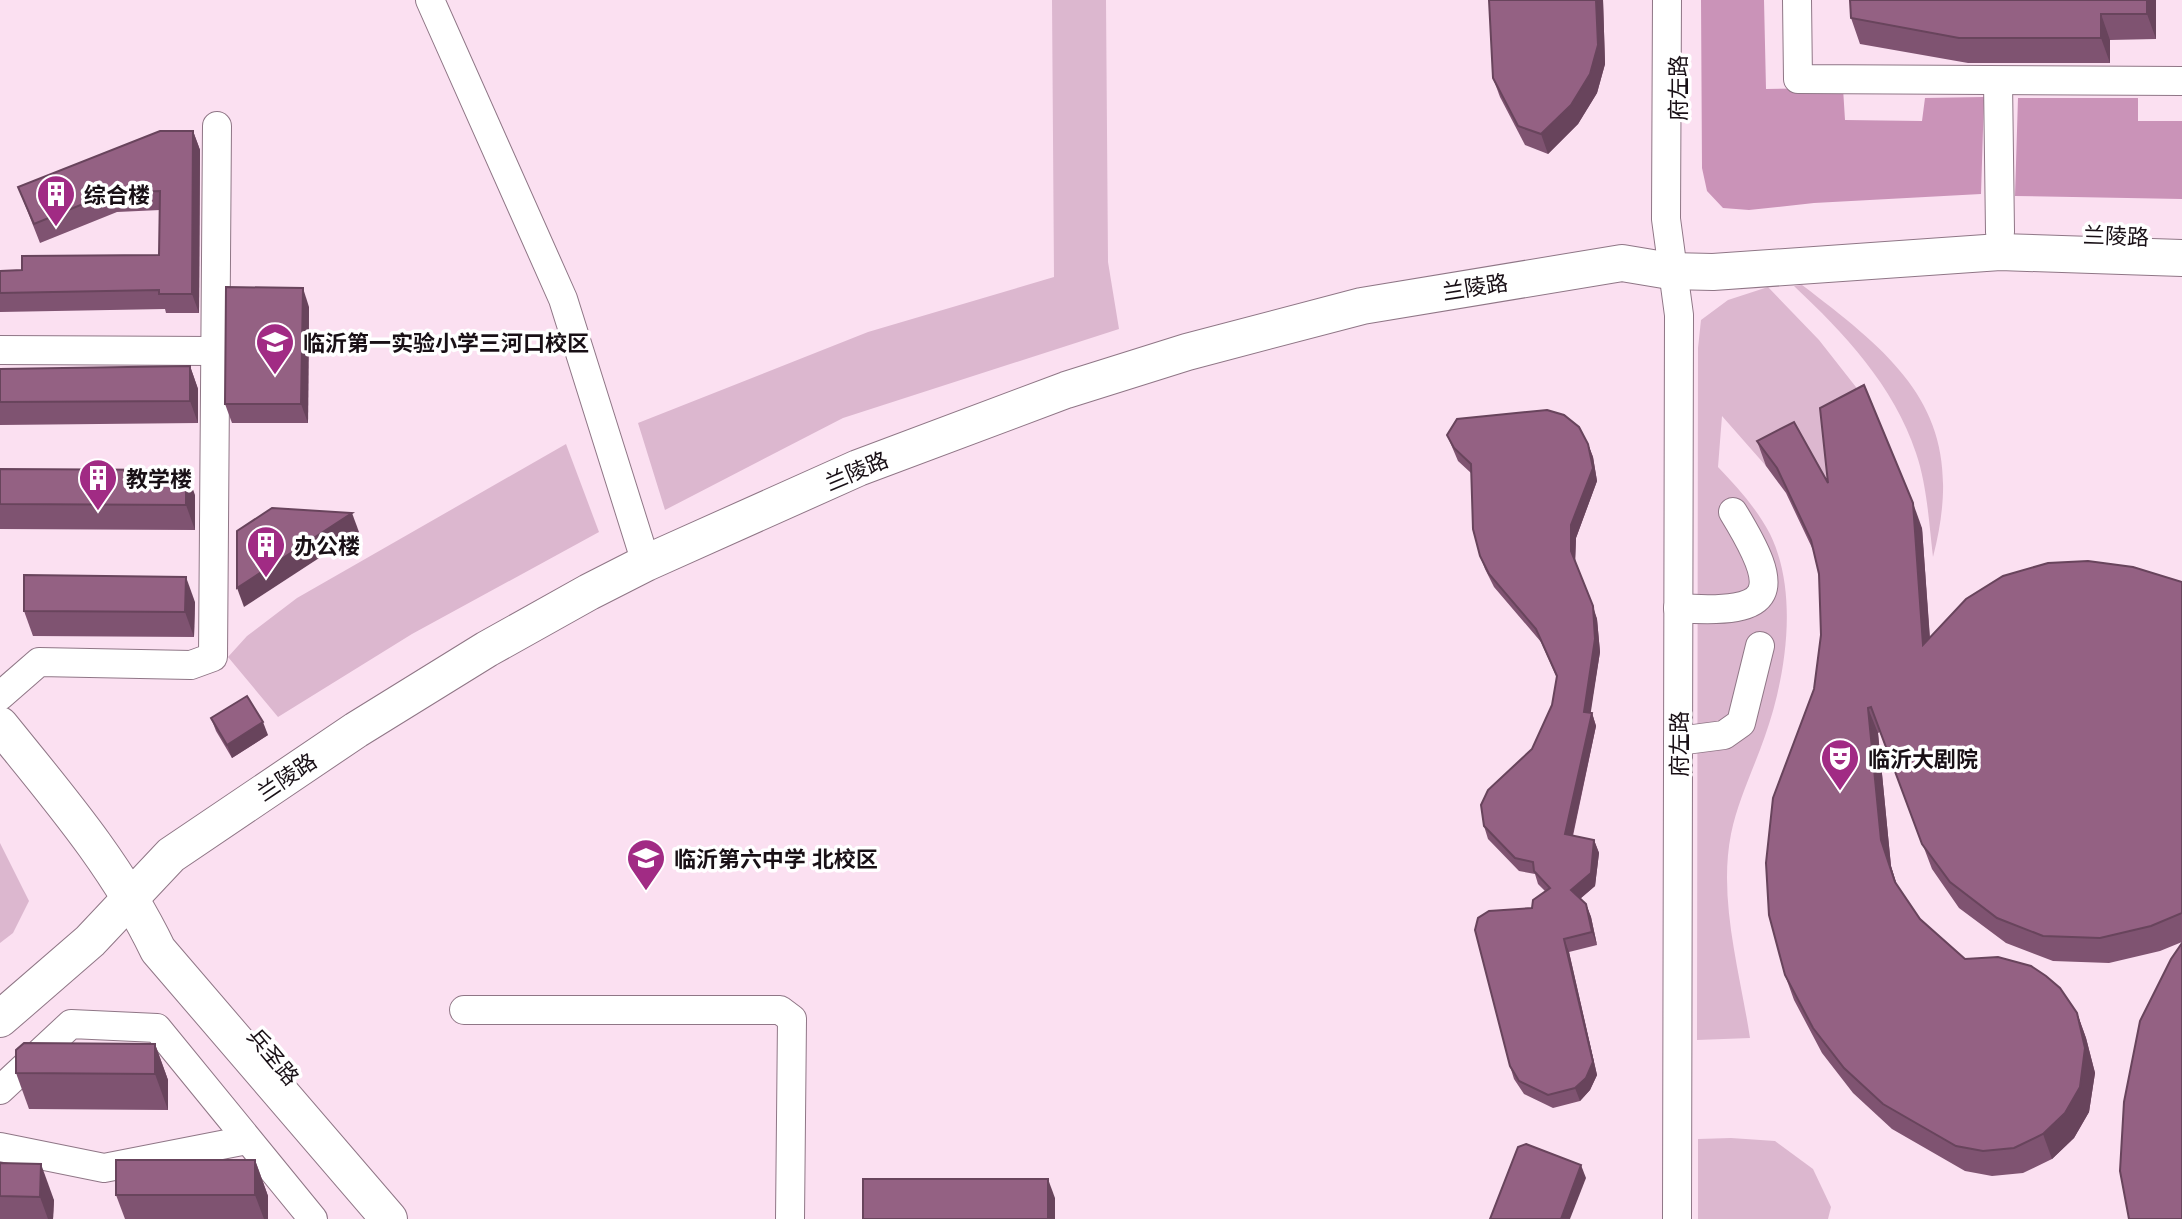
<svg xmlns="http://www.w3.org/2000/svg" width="2182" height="1219" font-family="'Noto Serif','Noto Sans SC',serif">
<rect width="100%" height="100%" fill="#fbe0f1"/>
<g fill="#dcb7cf">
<path d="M1052 0H1106L1108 262 1119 329 843 418 665 510 638 423 868 332 1054 277Z"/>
<path d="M1802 285C1905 363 1969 418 1933 557 1929 523 1927 485 1916 453 1894 386 1844 333 1794 286Z"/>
<path d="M1768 287 1819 340 1874 410 1837 508 1778 460 1766 466 1722 416 1718 467C1738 488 1757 509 1770 534 1799 593 1786 677 1765 736 1754 768 1738 800 1731 834 1718 900 1740 972 1750 1038L1697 1040 1698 348 1701 320 1728 300Z"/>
<path d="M566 444 599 532 412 634 278 717 228 657 247 636 297 598Z"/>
<path d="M0 843 29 901 13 933 0 943Z"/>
<path d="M1731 1138 1775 1141 1813 1169 1831 1207 1828 1219H1698V1139Z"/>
</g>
<g fill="#ca93b8">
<path d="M1701 0H1764L1766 89 1843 88 1845 120 1922 121 1925 98 1984 97 1981 194 1814 203 1749 210 1723 208 1707 191 1702 168Z"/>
<path d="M2018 98H2138V121H2182V199L2015 196Z"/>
</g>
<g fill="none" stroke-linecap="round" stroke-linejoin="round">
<g stroke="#8f7686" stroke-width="30">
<g id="minor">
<path d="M430 0 563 299 646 563"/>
<path d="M1667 0 1666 219 1679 315 1677 1219"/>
<path d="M1797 0 1798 79 2182 81"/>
<path d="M1998 81 2000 232"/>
<path d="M0 350 214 351"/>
<path d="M1678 608C1778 615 1782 592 1733 512"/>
<path d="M0 696 39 662 191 665 213 657 217 126"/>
<path d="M1678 741 1724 735 1741 723 1760 646"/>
<path d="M464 1010H780L792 1019 790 1219"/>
<path d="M0 1090 71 1024 157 1028 313 1219"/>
<path d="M0 1147 104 1168 247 1140"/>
</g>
</g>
<g stroke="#8f7686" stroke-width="38">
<g id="major">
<path d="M0 725C59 798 117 865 158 950L389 1219"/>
<path d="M0 1019 90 941 171 855 356 730 487 649 589 592 646 563 858 468 1066 390 1187 352 1362 306 1622 263 1670 271 1713 272 2000 252 2182 258"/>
</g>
</g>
<use href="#minor" stroke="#fff" stroke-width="28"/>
<use href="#major" stroke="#fff" stroke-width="36"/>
</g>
<g fill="#7f5371">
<path d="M1489 0H1603L1605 64 1597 93 1578 124 1548 154 1525 145 1500 97 1493 78Z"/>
<path d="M2156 0V39L2110 40V63H1968L1860 44 1851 18Z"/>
<path d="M193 131 200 150 199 313H166L165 309 0 312V271L22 270 159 255 160 210 117 212 40 243 18 187Z"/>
<path d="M309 307 308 423H232L225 404Z"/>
<path d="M190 366 198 389V423L0 425V369Z"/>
<path d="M1447 435 1588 444 1593 457 1597 481 1576 538 1575 563 1597 619 1600 652 1590 713H1592L1596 726 1573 836 1594 840 1599 853 1595 886 1580 899 1586 904 1591 917 1597 945 1569 952 1597 1075 1590 1090 1580 1101 1553 1108 1524 1094 1514 1079 1510 1066 1532 908 1545 891 1538 884 1535 874 1519 871 1488 839 1484 826 1532 749 1552 705 1557 678 1541 642 1494 587 1485 569 1480 556 1471 473 1458 461Z"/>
<path d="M1757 441 1828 483 1922 528 1930 638 2182 582V942L2160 951 2109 963 2053 961 2006 943 1959 908 1932 869 1880 732 1878 733 1891 866 1897 886 1920 919 1965 959 2077 1013 2086 1038 2095 1073 2089 1112 2074 1138 2052 1159 2023 1173 1992 1176 1965 1171 1892 1129 1853 1093 1822 1053 1794 1000 1785 975 1814 689 1821 635 1819 574 1814 552 1786 493 1766 466Z"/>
<path d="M0 469 195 495V530L0 529Z"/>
<path d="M195 602 194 637 33 636 24 611Z"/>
<path d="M211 718 268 735 232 758 216 731Z"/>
<path d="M155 1044 168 1080V1110L29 1109 16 1073Z"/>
<path d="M255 1160 268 1196V1219H125L116 1195Z"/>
<path d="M0 1163 54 1200 53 1219H0Z"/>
</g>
<g fill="#68445c">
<path d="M1596 0H1603L1605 64 1597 93 1578 124 1548 154 1541 134Z"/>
<path d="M2147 0H2156V39L2147 14Z"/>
<path d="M2101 14 2110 40V63L2101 38Z"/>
<path d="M193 131 200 150 199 313 192 294Z"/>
<path d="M303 288 309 307 308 423 301 404Z"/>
<path d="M190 366 198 389V423L190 401Z"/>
<path d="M1588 444 1593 457 1597 481 1576 538 1575 564 1571 551V525Z"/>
<path d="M186 470 195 495V530L186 505Z"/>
<path d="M1913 503 1922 528 1932 670 1923 645Z"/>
<path d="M352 513 359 532 244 607 237 588Z"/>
<path d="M186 577 195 602 194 637 185 612Z"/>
<path d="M1593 606 1597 619 1600 652 1589 724 1584 712Z"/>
<path d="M1868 708 1878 733 1891 866 1904 908 1881 840Z"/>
<path d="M1592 713 1596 726 1570 847 1565 834Z"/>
<path d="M263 722 268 735 232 758 227 745Z"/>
<path d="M1594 840 1599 853 1595 886 1575 903 1571 890Z"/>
<path d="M1586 904 1591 917 1597 945 1592 932Z"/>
<path d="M1564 939 1569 952 1597 1075 1590 1090 1580 1101 1575 1088Z"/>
<path d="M2077 1013 2086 1038 2095 1073 2089 1112 2074 1138 2052 1159 2043 1134Z"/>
<path d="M155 1044 168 1080V1110L155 1074Z"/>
<path d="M255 1160 268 1196V1219H264L255 1195Z"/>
<path d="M41 1164 54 1200 53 1219H48L40 1197Z"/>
<path d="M1581 1165 1586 1178 1570 1219H1561Z"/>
<path d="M1048 1179 1055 1198V1219H1048Z"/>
</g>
<g fill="#946183" stroke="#68445c" stroke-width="2">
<path d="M1489 0H1596L1598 45 1590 74 1571 105 1541 134 1518 126 1493 78Z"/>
<path d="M1850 0H2147V14H2101V38H1959L1851 18Z"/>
<path d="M160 131H193L192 294H159V290L0 293V271L22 270V256L159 255 160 191 110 193 34 224 18 187Z"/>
<path d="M226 287 303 288 301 404H225Z"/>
<path d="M190 366V401L0 402V369Z"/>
<path d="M1864 385 1913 503 1923 645 1966 599 2003 576 2048 563 2088 561 2133 567 2182 582V913L2151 926 2100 938 2043 936 1997 918 1950 882 1922 844 1871 707 1868 708 1881 840 1895 882 1920 919 1965 959 1998 957 2031 966 2046 976 2060 988 2077 1013 2085 1048 2080 1087 2065 1113 2043 1134 2014 1148 1983 1151 1956 1146 1883 1104 1844 1068 1813 1028 1785 975 1769 915 1766 863 1773 798 1814 689 1821 635 1819 574 1811 540 1777 468 1757 441 1794 422 1828 483 1820 408Z"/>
<path d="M1547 410 1564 415 1579 427 1588 444 1593 468 1571 525V551L1593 606 1595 639 1584 712 1592 713 1565 834 1594 840 1591 873 1571 890 1586 904 1592 932 1564 939 1593 1062 1586 1078 1575 1088 1548 1095 1519 1081 1510 1066 1475 930 1478 918 1489 911 1532 908 1533 900 1550 888 1534 871 1533 862 1515 858 1484 826 1481 805 1488 790 1532 749 1552 705 1557 676 1536 629 1489 574 1480 556 1473 529 1471 464 1454 448 1447 435 1457 419Z"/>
<path d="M0 469 186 470V505L0 504Z"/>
<path d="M272 508 352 513 237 588V531Z"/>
<path d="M24 575 186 577 185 612 24 611Z"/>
<path d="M247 696 263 722 227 745 211 718Z"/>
<path d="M2182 943V1219H2129L2120 1171 2124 1102 2140 1021 2171 959Z"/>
<path d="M24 1043 155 1044V1074L16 1073V1050Z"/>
<path d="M1526 1144 1581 1165 1561 1219H1490L1518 1147Z"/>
<rect x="116" y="1160" width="139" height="35"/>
<path d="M0 1163 41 1164 40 1197 0 1196Z"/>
<rect x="863" y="1179" width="185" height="40"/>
</g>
<defs>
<g id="building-pin" transform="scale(2)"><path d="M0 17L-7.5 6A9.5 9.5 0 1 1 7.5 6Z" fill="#a12b84" stroke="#fff"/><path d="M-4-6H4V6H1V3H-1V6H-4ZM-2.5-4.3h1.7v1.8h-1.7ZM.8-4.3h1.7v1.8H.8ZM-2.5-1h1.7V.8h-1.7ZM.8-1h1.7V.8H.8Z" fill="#fff"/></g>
<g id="school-pin" transform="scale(2)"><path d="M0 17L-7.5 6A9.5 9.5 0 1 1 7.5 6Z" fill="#a12b84" stroke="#fff"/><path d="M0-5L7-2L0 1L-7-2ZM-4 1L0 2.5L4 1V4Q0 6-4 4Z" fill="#fff"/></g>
<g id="theatre-pin" transform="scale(2)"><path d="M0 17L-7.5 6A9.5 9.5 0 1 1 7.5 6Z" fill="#a12b84" stroke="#fff"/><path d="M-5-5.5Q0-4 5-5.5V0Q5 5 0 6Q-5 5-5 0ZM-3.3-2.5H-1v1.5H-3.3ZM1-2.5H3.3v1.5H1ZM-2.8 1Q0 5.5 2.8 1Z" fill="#fff"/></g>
</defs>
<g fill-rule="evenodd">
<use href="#building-pin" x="56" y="194"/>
<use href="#school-pin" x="275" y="342"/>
<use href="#building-pin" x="98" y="478"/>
<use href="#building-pin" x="266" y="545"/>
<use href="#theatre-pin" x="1840" y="758"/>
<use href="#school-pin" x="646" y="858"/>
</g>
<g text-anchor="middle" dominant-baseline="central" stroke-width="7" stroke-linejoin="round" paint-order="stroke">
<g font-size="22" fill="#191016" stroke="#fff">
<text transform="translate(1677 88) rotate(-90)">府左路</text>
<text transform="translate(2116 235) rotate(2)">兰陵路</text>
<text transform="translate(1475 286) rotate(-9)">兰陵路</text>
<text transform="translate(856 470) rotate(-23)">兰陵路</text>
<text transform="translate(1678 744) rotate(-90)">府左路</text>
<text transform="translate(286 776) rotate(-34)">兰陵路</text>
<text transform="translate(274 1056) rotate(50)">兵圣路</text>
</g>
<g font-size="22" font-weight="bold" fill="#191016" stroke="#fff" text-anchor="start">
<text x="84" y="194">综合楼</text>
<text x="303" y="342">临沂第一实验小学三河口校区</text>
<text x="126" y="478">教学楼</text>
<text x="294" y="545">办公楼</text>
<text x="1868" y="758">临沂大剧院</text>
<text x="674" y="858">临沂第六中学 北校区</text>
</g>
</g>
</svg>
